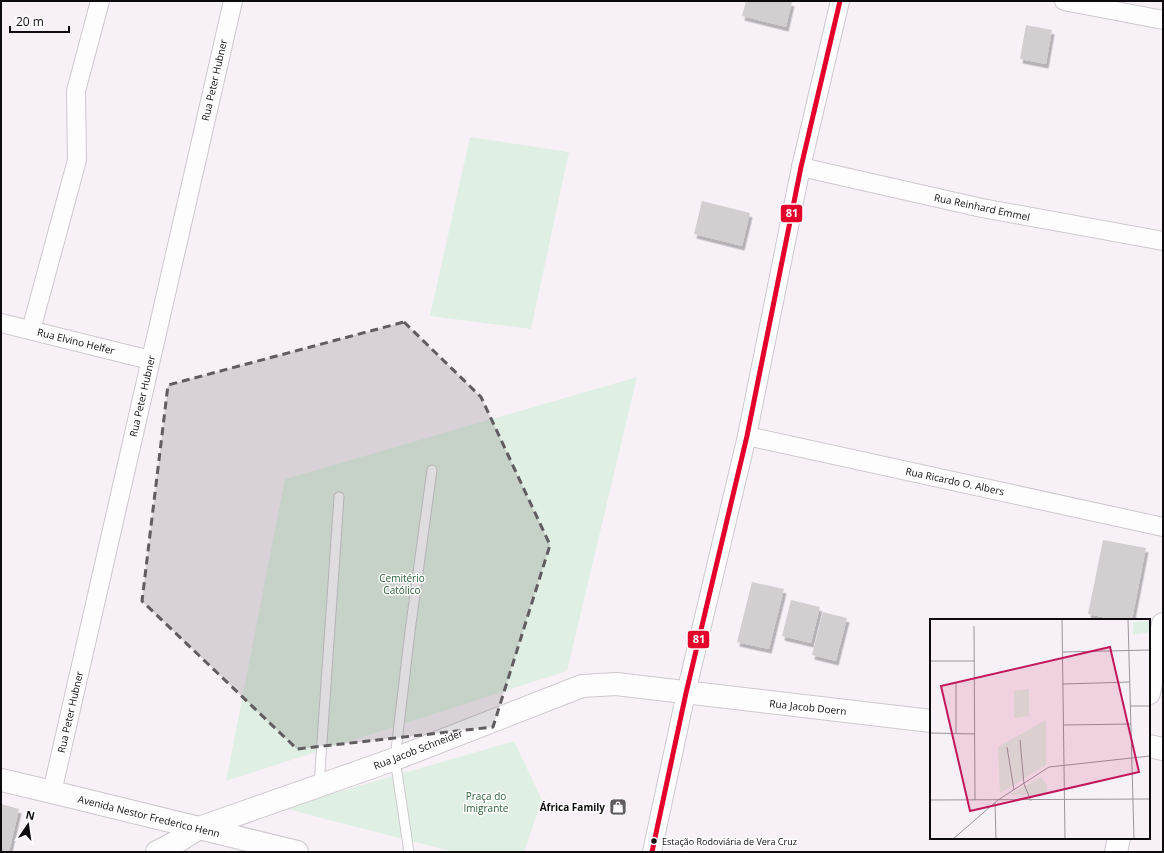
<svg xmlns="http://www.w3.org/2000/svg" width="1164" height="853" font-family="'Open Sans',sans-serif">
<defs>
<filter id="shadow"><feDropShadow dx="2.5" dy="4.5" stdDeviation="0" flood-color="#0004"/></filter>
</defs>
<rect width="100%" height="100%" fill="#f7f1f7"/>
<g fill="#e0efe3">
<path d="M470 137 569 152 531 329 430 316Z"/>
<path d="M637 377 567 671 226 781 285 479Z"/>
<path d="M514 741 542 800 524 852H454L283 808Z"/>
</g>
<g fill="#d3cecf" filter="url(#shadow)">
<path d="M746 1H787L792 2 786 27 742 16Z"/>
<path d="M1026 25 1052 30 1046 64 1020 59Z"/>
<path d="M702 201 750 213 742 246 694 234Z"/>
<path d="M1103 540 1146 548 1132 620H1116L1088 614Z"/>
<path d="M752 582 784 589 769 649 737 642Z"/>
<path d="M791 600 820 607 811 643 782 636Z"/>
<path d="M823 612 847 618 836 661 812 655Z"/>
<path d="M1 804 19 809 9 852H1Z"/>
</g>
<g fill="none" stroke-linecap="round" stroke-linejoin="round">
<g stroke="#cdc8cd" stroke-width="11">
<g id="service">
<path d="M319 785 339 497"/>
<path d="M409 852 395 759 410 631 432 470"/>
</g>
</g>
<g stroke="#cdc8cd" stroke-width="20">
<g id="minor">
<path d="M1064 1 1163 20"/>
<path d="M801 167 982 208 1163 241"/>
<path d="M1 323 150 360"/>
<path d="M31 330 77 160 76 91 100 1"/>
<path d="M747 436 1163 527"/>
<path d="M52 792 233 1"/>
<path d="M652 852 686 693 747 436 801 167 840 1"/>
</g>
</g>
<g stroke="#cdc8cd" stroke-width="24">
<g id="tertiary">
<path d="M1149 693 1163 624"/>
<path d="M1149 746 1163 749"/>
<path d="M1 780 52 792 297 852"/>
<path d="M157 852 180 840 199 828 395 759 582 686 616 684 931 721"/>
<path d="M1116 852 1119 838"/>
</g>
</g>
<use href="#service" stroke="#fefdfe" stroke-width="9"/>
<use href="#minor" stroke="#fefdfe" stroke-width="18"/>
<use href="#tertiary" stroke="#fefdfe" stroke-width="22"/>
<g stroke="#fff" stroke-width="8">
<path id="bus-1" d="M652 852 686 693 747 436 801 167 840 1"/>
</g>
<use href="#bus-1" stroke="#e4002b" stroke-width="5"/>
</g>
<path fill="#605c60" fill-opacity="0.2" stroke="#605c60" stroke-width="3" stroke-dasharray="8 5" stroke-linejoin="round" d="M404 322 481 397 550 545 493 727 297 749 142 601 168 385Z"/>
<defs>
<g id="shop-square" transform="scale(0.9)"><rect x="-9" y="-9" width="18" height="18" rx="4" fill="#605c60" stroke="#fff"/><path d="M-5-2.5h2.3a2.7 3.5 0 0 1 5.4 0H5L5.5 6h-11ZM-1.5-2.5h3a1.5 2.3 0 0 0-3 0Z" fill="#fff"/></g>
</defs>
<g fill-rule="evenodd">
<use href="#shop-square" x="618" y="807"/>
</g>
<circle fill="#0e0b0f" stroke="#fff" stroke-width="1.5" cx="654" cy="841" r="3.5"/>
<g text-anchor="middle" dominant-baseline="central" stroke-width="3" stroke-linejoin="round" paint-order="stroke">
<g font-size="9" fill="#0e0b0f" stroke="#fff" text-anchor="start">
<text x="662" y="841">Estação Rodoviária de Vera Cruz</text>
</g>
<g font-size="10" fill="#0e0b0f" stroke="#fff">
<text transform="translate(214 80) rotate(-77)">Rua Peter Hubner</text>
<text transform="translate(982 207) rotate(12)">Rua Reinhard Emmel</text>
<text transform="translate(76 341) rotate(14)">Rua Elvino Helfer</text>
<text transform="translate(142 396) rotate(-77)">Rua Peter Hubner</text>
<text transform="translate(955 481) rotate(12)">Rua Ricardo O. Albers</text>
<text transform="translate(808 707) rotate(6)">Rua Jacob Doern</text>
<text transform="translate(70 712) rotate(-77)">Rua Peter Hubner</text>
<text transform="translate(418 749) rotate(-21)">Rua Jacob Schneider</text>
<text transform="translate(149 816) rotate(14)">Avenida Nestor Frederico Henn</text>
</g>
<g font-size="10" fill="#275e35" stroke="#fff">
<text x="402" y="578">Cemitério<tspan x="402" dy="12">Católico</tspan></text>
<text x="486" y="796">Praça do<tspan x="486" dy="12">Imigrante</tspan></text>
</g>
<g font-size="10" font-weight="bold" fill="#0e0b0f" stroke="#fff" text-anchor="end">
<text x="605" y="807">África Family</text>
</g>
</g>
<g transform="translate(930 619)">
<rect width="220" height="220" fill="#f7f1f7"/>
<path d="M220 2V13L203 16V3ZM99 70V97L84 99V72ZM116 101V146L70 174 68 128ZM111 158 117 166 116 176H79Z" fill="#e0efe3"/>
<path fill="none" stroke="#9a959a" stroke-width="1" d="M132 0 135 220M198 0 204 220M44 7 45 181M133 33 220 31M0 42H45M220 47V61M26 63V114M133 65 200 63M200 87H220M134 106 201 105M0 114 45 115M90 121 94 165 101 182M77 128 84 171M0 181 220 180M65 184 66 220M23 220 68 181 119 148 220 137"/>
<path fill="#c2185b" fill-opacity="0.15" stroke="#c2185b" stroke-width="2" d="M180 28 209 153 40 192 11 67Z"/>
<rect width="220" height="220" fill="none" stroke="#0e0b0f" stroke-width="2"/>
</g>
<g stroke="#fff" stroke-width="1.5">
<rect x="780" y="204" width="23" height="19" rx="4" fill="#e4002b"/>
<rect x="687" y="630" width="23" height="19" rx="4" fill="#e4002b"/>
</g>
<g font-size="11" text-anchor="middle" font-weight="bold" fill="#fff">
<text x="792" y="217">81</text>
<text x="699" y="643">81</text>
</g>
<rect width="1164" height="853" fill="none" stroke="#0e0b0f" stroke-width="4"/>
<g transform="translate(28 825) rotate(13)" stroke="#ffffff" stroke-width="3" paint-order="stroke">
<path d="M0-3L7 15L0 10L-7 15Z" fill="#0e0b0f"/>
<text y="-6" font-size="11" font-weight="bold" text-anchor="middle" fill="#0e0b0f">N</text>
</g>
<path d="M10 26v6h59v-6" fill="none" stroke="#0e0b0f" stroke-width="2"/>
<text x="16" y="26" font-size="12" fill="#0e0b0f" stroke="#ffffff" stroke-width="3" paint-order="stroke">20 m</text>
</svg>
